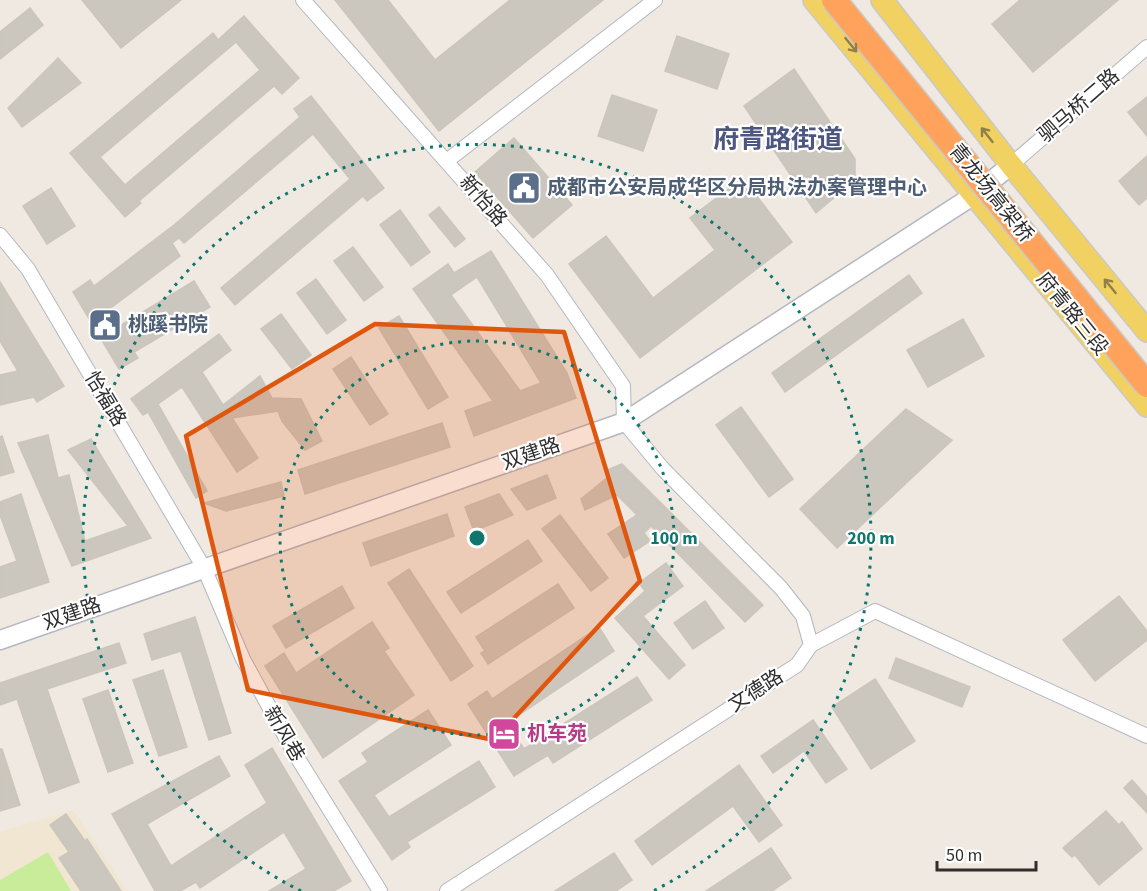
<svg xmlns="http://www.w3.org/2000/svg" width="1147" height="891" font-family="'Source Sans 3','Noto Sans SC',sans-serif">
<rect width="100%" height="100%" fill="#efe9e1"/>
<path fill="#f0e6d1" d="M73 810 127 891H0V832Z"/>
<path fill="#c9ec9a" d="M48 852 71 891H0V880Z"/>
<g fill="#cbc7bf" stroke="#cbc5ba" stroke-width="1.5" fill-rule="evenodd">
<path d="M82 0H181L121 48Z"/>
<path d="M335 0H388L435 60 510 0H603L439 131Z"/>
<path d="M1020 0H1118L1033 72 992 24Z"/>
<path d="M30 8 43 25 0 59V32Z"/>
<path d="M244 16 299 78 282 94 274 86 139 201 141 203 125 217 70 153 213 33 218 40ZM236 42 260 70 125 185 100 157Z"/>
<path d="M677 36 729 54 717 89 665 71Z"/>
<path d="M58 58 81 83 22 127 8 108Z"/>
<path d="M794 69 855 159V180L816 213 744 106Z"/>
<path d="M612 95 657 110 643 151 598 136Z"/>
<path d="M311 96 384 188 367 201 363 196 235 305 221 288 350 179 313 134 184 243 179 238 172 243 180 256 108 310 118 327 194 281 210 307 134 352 138 358 119 369 73 292 90 280 94 286 174 225 300 117 294 109Z"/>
<path d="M1147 97V136L1128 112Z"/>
<path d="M514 138 572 205 533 238 475 172Z"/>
<path d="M1147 156V198L1139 205 1119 181Z"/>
<path d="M743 178 792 242 640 358 569 264 606 236 653 298 715 250 690 218Z"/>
<path d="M51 188 75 226 47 244 23 206Z"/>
<path d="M439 207 465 239 455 247 429 215Z"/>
<path d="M400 210 430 252 411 266 380 225Z"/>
<path d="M353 247 383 287 364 301 334 261Z"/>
<path d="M491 251 567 373 576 398 474 436 465 411 493 401 413 289 448 264 454 273ZM477 277 541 383 520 391 451 295Z"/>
<path d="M909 275 922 293 785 392 772 373Z"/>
<path d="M316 279 346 320 327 334 297 293Z"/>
<path d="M0 282 64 386 37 402 34 397 0 405V375L18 371 0 341Z"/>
<path d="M281 314 311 355 292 369 261 329Z"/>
<path d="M399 316 448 397 428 409 379 328Z"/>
<path d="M963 319 984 356 928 387 907 350Z"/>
<path d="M219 334 231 350 202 372 223 405 260 376 272 398 301 399 322 441 305 450 282 421 278 411 232 418 258 458 237 472 182 387 158 404 207 491 196 498 148 412 143 415 131 399Z"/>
<path d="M351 357 388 414 370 425 333 369Z"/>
<path d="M741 407 793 479 769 497 716 425Z"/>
<path d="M906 409 952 440 837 548 800 509Z"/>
<path d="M442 423 450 447 305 494 298 470Z"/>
<path d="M48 435 58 478 69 475 85 541 128 526 68 450 91 439 151 538 72 566 18 443Z"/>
<path d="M2 436 14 472 0 476V437Z"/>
<path d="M622 464 763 605 745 622 651 526 644 533 650 541 624 558 608 534 637 515 617 495 585 510 581 499 608 477 605 471Z"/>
<path d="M547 475 556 498 527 510 511 489Z"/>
<path d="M281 482 284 496 226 511 204 503Z"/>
<path d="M21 494 49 582 0 598V567L17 561 0 515V502Z"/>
<path d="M499 494 513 515 474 531 465 507Z"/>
<path d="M447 514 454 536 371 566 363 543Z"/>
<path d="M560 515 608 578 591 591 542 529Z"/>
<path d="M528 540 542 561 461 613 447 592Z"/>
<path d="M666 563 683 586 643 616 685 665 669 679 615 618 645 591 639 583Z"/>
<path d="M409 569 473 666 451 681 388 583Z"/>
<path d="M558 584 574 608 488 664 481 653 485 651 476 637Z"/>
<path d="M342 586 354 608 286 648 273 626Z"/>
<path d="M1119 596 1147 631V640L1095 681 1063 640Z"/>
<path d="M705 601 724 628 693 649 674 623Z"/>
<path d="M195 617 231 733 209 740 181 651 152 660 144 634Z"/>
<path d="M372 622 389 648 384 651 414 695 323 758 265 666 284 653 296 673Z"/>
<path d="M599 627 614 651 507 723 524 749 637 677 652 700 553 763 548 755 514 776 468 704 487 691 492 699Z"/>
<path d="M119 643 126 663 47 689 79 782 49 793 17 699 0 705V683Z"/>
<path d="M896 658 970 687 962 707 889 678Z"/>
<path d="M163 670 187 747 159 756 133 680Z"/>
<path d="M875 679 915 741 871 769 832 707Z"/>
<path d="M108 690 133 763 108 772 83 699Z"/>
<path d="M428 710 451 745 374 795 389 817 479 761 495 787 407 842 410 847 392 860 339 781 368 762 362 753Z"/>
<path d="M813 720 847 769 826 783 804 751 773 773 761 756Z"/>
<path d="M272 748 351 881 334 891H269L306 869 284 832 200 888 196 882 180 891H155L112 814 219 756 230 776 147 824 171 866 267 803 245 765Z"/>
<path d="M0 749H2L20 805 0 811Z"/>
<path d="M739 765 782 825 759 842 733 806 652 865 635 841Z"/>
<path d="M1132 780 1147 797V813L1124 788Z"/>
<path d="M1106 811 1119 825 1122 822 1142 849 1099 885 1075 855 1072 857 1063 848Z"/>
<path d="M66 814 85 841 87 839 121 891H81L59 858 69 852 50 825Z"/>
<path d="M771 848 791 878 772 891H706Z"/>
<path d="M614 853 632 880 616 891H555Z"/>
</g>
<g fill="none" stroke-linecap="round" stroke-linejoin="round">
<g stroke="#b4b7c1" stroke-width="16">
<g id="street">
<path d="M303 0 547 275 623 386 624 422 663 469 781 588 803 616 811 645 797 665 447 891"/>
<path d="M448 160 655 0"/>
<path d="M1011 165 1147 47"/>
<path d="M0 235 28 269 204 568 243 659 292 749 380 891"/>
<path d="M811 645 875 611 1147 736"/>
</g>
</g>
<g stroke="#b4b7c1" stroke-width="21">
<path id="secondary" d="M0 640 624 422 974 195 1011 165"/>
</g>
<g stroke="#c9c9c9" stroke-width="24">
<g id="primary">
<path d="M814 0 1147 406"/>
<path d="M882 0 1011 165 1147 331"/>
</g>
</g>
<use href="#street" stroke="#fff" stroke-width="14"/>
<use href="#secondary" stroke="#fff" stroke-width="18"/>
<use href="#primary" stroke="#f2d163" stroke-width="21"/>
<g stroke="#c9c9c9" stroke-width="27" stroke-linecap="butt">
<path id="highway-bridge" d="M834 0 1147 385"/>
</g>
<use href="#highway-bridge" stroke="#ffa35c" stroke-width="24"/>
</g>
<defs><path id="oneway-shaft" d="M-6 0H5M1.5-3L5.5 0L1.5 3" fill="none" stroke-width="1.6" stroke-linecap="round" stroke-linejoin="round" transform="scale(1.5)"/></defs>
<g stroke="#908048">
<use href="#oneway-shaft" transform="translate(851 45) rotate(51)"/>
<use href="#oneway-shaft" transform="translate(987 135) rotate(-128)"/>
<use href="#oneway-shaft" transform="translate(1110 286) rotate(-129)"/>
</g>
<path fill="#df570e" fill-opacity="0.2" stroke="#df570e" stroke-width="4.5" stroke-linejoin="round" d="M375 324 564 332 640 581 494 740 248 690 186 436Z"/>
<g fill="none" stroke="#0f766e" stroke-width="3" stroke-dasharray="3 6">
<circle cx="477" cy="538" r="197"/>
<path d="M301 891A394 394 0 1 1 653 891"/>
</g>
<defs>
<g id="civic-square" transform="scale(1.725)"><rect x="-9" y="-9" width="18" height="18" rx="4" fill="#5c6f8a" stroke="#fff"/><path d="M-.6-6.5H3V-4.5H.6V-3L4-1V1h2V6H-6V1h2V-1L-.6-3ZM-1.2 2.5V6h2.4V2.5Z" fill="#fff"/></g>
<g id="hotel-square" transform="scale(1.725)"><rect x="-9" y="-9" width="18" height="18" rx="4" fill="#d1479c" stroke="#fff"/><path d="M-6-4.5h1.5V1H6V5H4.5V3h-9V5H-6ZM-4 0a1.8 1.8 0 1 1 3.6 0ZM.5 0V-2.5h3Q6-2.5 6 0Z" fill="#fff"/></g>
</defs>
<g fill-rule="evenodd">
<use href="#civic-square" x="524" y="188"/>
<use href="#civic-square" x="105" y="325"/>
<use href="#hotel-square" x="504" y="734"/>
</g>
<g text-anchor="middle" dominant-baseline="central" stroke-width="4.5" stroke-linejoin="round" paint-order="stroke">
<g font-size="20" fill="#2e2e2e" stroke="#fff">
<text transform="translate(1079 106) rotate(-41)">驷马桥二路</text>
<text transform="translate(991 193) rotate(51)">青龙场高架桥</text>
<text transform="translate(483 201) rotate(49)">新怡路</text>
<text transform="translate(1072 314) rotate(51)">府青路三段</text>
<text transform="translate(105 399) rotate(59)">怡福路</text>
<text transform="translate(531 454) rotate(-19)">双建路</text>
<text transform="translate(72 614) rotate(-19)">双建路</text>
<text transform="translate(756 691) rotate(-33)">文德路</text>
<text transform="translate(284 734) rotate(60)">新风巷</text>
</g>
<g font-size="20" font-weight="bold" fill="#4e5e75" stroke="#fff" text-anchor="start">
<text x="547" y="188">成都市公安局成华区分局执法办案管理中心</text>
<text x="128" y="325">桃蹊书院</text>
</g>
<g font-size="20" font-weight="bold" fill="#b23c85" stroke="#fff" text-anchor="start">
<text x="527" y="734">机车苑</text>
</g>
<g font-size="26" font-weight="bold" fill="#4d5680" stroke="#fff">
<text x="778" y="139">府青路街道</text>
</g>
</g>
<circle cx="477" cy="538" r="9" fill="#0f766e" stroke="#fff" stroke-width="3"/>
<g font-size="18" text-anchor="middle" font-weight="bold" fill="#0f766e" stroke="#fff" stroke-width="4.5" stroke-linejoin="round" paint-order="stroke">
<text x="674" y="544">100 m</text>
<text x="871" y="544">200 m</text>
</g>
<path d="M937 861v9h99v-9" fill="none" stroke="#2e2e2e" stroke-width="3"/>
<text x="946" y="861" font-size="18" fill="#2e2e2e" stroke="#ffffff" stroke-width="4.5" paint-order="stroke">50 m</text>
</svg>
